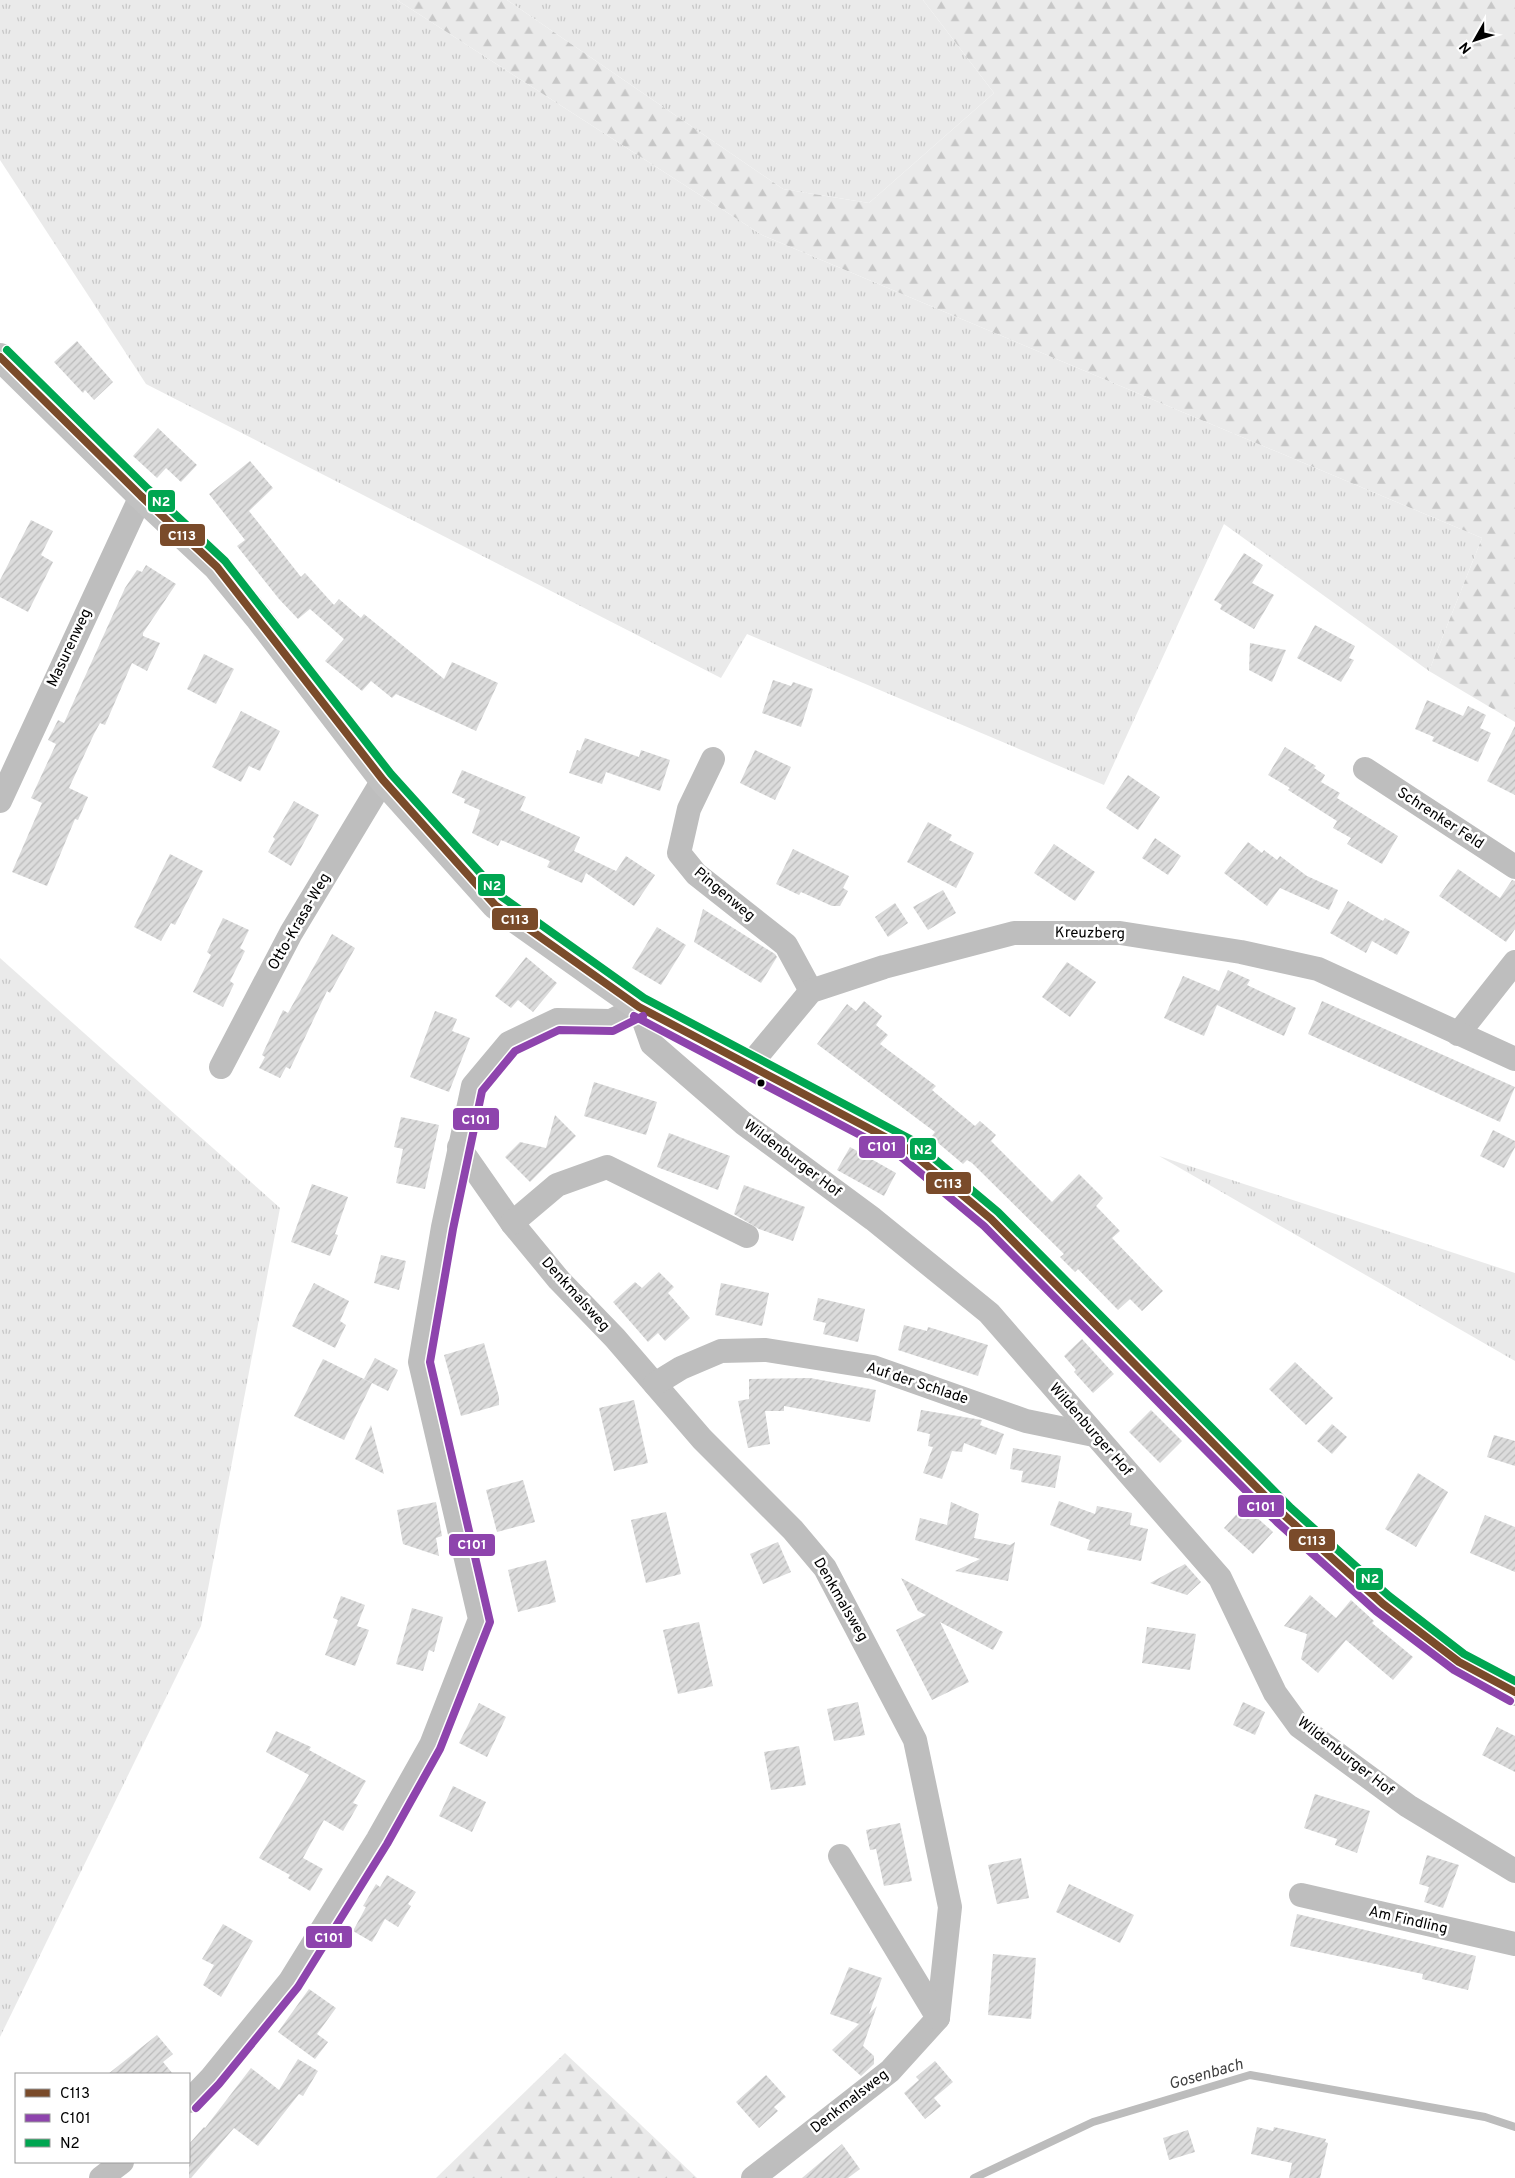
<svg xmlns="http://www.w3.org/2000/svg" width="1515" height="2178" font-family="Overpass,sans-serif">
<defs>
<pattern id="grass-tufts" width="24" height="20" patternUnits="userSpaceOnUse" patternTransform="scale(1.25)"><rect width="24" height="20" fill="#eaeaea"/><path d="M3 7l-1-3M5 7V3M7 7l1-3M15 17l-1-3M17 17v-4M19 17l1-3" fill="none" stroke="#c7c7c7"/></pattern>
<pattern id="forest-firs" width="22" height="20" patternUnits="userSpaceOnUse" patternTransform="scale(1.25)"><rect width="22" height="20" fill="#eaeaea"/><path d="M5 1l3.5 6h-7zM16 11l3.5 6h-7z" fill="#c7c7c7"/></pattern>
<pattern id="building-hatch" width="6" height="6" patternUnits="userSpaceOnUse" patternTransform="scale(1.25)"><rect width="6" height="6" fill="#dcdcdc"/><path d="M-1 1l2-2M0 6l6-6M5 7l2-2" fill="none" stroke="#bbb"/></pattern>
</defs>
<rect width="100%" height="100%" fill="#fff"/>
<g fill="url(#grass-tufts)">
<path d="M0 0H397L762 235 1482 538 1429 671 1224 524 1104 785 747 634 721 678 146 384 0 160Z"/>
<path d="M507 0H923L994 93 869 203 783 189Z"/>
<path d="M0 958 280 1208 201 1626 0 2037Z"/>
<path d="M1159 1156 1515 1273V1361Z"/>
</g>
<g fill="url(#forest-firs)">
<path d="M397 0H507L783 189 869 203 994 93 923 0H1515V722L1429 671 1482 538 762 235Z"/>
<path d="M565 2053 697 2178H436Z"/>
</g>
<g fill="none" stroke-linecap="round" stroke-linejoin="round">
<path stroke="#bcbcbc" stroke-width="8" d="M974 2178 1093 2122 1250 2075 1485 2117 1515 2127"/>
</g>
<g fill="url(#building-hatch)">
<path d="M77 341 113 382 94 400 85 390 83 393 54 362Z"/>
<path d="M158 428 197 465 181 482 166 468 157 478 133 456Z"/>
<path d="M250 461 273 488 249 511 301 577 305 573 334 605 339 599 361 618 364 614 444 679 452 662 498 683 476 731 396 694 392 698 371 681 362 691 325 661 344 639 310 609 298 619 279 599 237 546 245 540 209 494Z"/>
<path d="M31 520 53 531 41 555 53 562 28 612 0 597V580Z"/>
<path d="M1244 553 1263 565 1252 583 1274 595 1254 629 1220 609 1222 605 1214 600Z"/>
<path d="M146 565 176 584 143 633V636L160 643 147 671 132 663 105 725 100 723 94 734 69 788 88 797 78 820 75 819 47 886 12 872 42 803 31 798 56 744 48 740 58 720 64 723 125 588 137 570 142 572Z"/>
<path d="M1315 625 1355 646 1349 658 1354 660 1341 682 1297 658Z"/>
<path d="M1250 643 1286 650 1272 682 1249 670Z"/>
<path d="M204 654 234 669 216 704 187 689Z"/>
<path d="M773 680 791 686 793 682 813 689 801 727 762 713Z"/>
<path d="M1427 700 1463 716 1468 706 1486 715 1480 728 1491 733 1478 762 1432 741 1434 737 1415 729Z"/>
<path d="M241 711 280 731 260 771 249 766 241 782 212 767Z"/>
<path d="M1515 726V795L1487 781Z"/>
<path d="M585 738 639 757 641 750 670 760 660 791 606 772 602 784 569 773 577 750 580 751Z"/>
<path d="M1285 747 1316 766 1314 768 1325 775 1321 782 1340 793 1337 798 1398 836 1382 864 1347 844 1351 838 1333 828 1337 821 1288 790 1290 788 1268 775Z"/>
<path d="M755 750 791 767 775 800 740 783Z"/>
<path d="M462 770 526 797 520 810 580 837 574 851 616 871 626 856 655 875 634 906 586 873 582 883 547 867 550 861 501 840 498 846 472 833 480 810 464 803 465 799 452 793Z"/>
<path d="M1128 775 1160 797 1138 830 1106 808Z"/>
<path d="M294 801 319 815 291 866 268 852 275 839 273 837Z"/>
<path d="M928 822 952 835 949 840 974 853 956 888 907 862Z"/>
<path d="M1155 838 1181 856 1168 875 1142 858Z"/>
<path d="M1248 842 1262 853 1264 850 1277 860 1280 856 1307 876 1338 890 1329 910 1280 888 1267 906 1224 873Z"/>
<path d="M1054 844 1095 872 1075 901 1034 873Z"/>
<path d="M793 849 849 876 843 888 848 891 840 906H832L801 892 799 895 776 884Z"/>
<path d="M170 854 203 871 175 925 171 923 161 941 134 927Z"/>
<path d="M1458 869 1500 898 1512 880 1515 881V929L1506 942 1439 896Z"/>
<path d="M943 890 956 913 928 930 913 907Z"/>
<path d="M1348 901 1383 921 1385 918 1410 932 1397 955 1372 941 1366 953 1330 933Z"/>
<path d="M895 903 908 923 888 937 875 917Z"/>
<path d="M703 909 775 954 777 957 761 983 694 942Z"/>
<path d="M223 918 249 930 240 948 245 951 230 981 234 984 223 1007 193 992 211 955 207 952Z"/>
<path d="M657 927 686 945 661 985 632 968Z"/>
<path d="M332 934 355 948 330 993 327 991 290 1069 286 1067 280 1078 259 1068 265 1057 262 1055 283 1010 288 1013Z"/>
<path d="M526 957 557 983 533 1012 518 1000 511 1008 495 996Z"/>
<path d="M1067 962 1096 982 1070 1017 1042 997Z"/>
<path d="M1228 970 1250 980 1247 985 1296 1008 1284 1036 1217 1005 1204 1036 1164 1018 1183 976 1219 991Z"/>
<path d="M864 1001 882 1016 876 1025 888 1035 880 1044 936 1086 932 1090 975 1126 980 1121 996 1135 991 1141 1052 1202 1079 1174 1103 1198 1096 1206 1120 1231 1112 1238 1163 1291 1142 1311 1130 1299 1118 1310 1078 1269 1075 1272 1060 1257 1064 1254 972 1163 967 1160 963 1164 931 1137 935 1132 817 1044 847 1004 856 1011Z"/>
<path d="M1322 1001 1515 1087 1500 1122 1308 1034Z"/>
<path d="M435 1011 457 1019 452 1031 470 1038 449 1092 410 1077Z"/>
<path d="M594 1082 657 1102 646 1135 584 1116Z"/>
<path d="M555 1115 576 1136 530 1182 505 1157 520 1142 546 1148Z"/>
<path d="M401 1117 439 1125 425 1189 396 1183 403 1149 394 1147Z"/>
<path d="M1493 1130 1515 1141V1147L1504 1168 1480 1156Z"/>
<path d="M669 1133 730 1156 718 1190 657 1167Z"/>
<path d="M850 1147 896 1173 884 1196 837 1170Z"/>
<path d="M312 1184 348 1197 335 1234 338 1235 330 1256 291 1242Z"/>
<path d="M744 1185 805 1207 793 1241 759 1229 734 1214Z"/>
<path d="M381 1255 406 1261 399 1290 374 1283Z"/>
<path d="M659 1272 674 1287 668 1293 690 1318 665 1341 658 1333 648 1342 613 1302 635 1282 642 1288Z"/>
<path d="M314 1283 349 1301 340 1321 346 1325 335 1348 292 1326Z"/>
<path d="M721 1283 769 1293 762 1326 715 1315Z"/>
<path d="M818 1298 865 1309 858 1342 823 1334 826 1323 813 1320Z"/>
<path d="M904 1325 927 1331 928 1327 988 1345 978 1376 898 1350Z"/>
<path d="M1082 1339 1114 1374 1093 1393 1074 1372 1076 1370 1064 1356Z"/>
<path d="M484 1343 499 1397V1405L461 1416 444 1355Z"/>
<path d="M375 1358 398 1370 388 1391 364 1379Z"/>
<path d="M323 1359 372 1383 344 1440 294 1416Z"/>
<path d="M1295 1362 1333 1398 1306 1425 1269 1389Z"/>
<path d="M810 1378 876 1390 870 1422 784 1406V1411H765L770 1444 748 1448 738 1401 749 1399V1379Z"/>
<path d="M634 1400 648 1463 614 1471 599 1408Z"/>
<path d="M921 1410 982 1420 980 1425 1004 1434 996 1455 964 1443 962 1452 952 1451 942 1479 923 1473 933 1447 928 1446 930 1434 917 1431Z"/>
<path d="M1151 1410 1182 1441 1160 1463 1129 1432Z"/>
<path d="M1332 1424 1347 1437 1332 1454 1317 1441Z"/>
<path d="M371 1425 384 1474 355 1459Z"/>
<path d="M1494 1435 1515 1441V1466L1487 1457Z"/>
<path d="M1013 1448 1061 1456 1055 1488 1021 1482 1023 1471 1010 1469Z"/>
<path d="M1418 1473 1448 1492 1416 1547 1385 1529Z"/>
<path d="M523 1480 535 1522 497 1532 486 1490Z"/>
<path d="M1059 1501 1095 1514 1097 1506 1132 1513 1130 1525 1148 1529 1141 1561 1087 1550 1090 1540 1050 1525Z"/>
<path d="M436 1502 442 1536 436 1538 439 1556 403 1544 397 1510Z"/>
<path d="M951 1502 979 1514 974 1538 1010 1545 1015 1542 1008 1581 955 1571 980 1559 915 1540 920 1518 947 1525Z"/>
<path d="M1244 1506 1273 1532 1253 1554 1224 1528Z"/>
<path d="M666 1512 681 1574 646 1583 631 1520Z"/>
<path d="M1485 1515 1515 1527V1572L1470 1553Z"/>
<path d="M778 1542 791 1572 763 1584 750 1554Z"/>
<path d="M546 1560 556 1602 518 1612 508 1570Z"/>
<path d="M1185 1564 1201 1582 1187 1595 1150 1583Z"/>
<path d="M901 1578 1003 1632 993 1650 940 1622 969 1682 932 1700 896 1630 926 1615 918 1611Z"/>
<path d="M1310 1595 1336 1618 1351 1600 1374 1621 1372 1623 1413 1657 1393 1680 1346 1640 1318 1673 1301 1659 1307 1634 1284 1626Z"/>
<path d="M341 1596 365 1605 357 1626 369 1630 355 1666 325 1655 338 1620 333 1618Z"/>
<path d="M412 1608 443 1617 434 1652 429 1650 423 1671 396 1664Z"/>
<path d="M699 1622 713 1686 678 1694 663 1630Z"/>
<path d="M1147 1627 1196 1634 1190 1670 1142 1663Z"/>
<path d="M858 1702 865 1735 834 1741 827 1709Z"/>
<path d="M1243 1702 1265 1712 1255 1735 1233 1725Z"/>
<path d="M479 1703 506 1717 487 1757 459 1743Z"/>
<path d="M1497 1727 1515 1736V1772L1482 1755Z"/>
<path d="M276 1731 311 1747 309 1750 366 1781 353 1803 358 1805 343 1831 324 1820 303 1858 323 1869 310 1891 288 1878 290 1875 259 1858 309 1775 266 1752Z"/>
<path d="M799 1746 806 1785 771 1790 764 1752Z"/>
<path d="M453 1786 486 1802 472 1832 439 1816Z"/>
<path d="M1315 1794 1370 1811 1357 1853 1335 1845 1337 1839 1304 1828Z"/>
<path d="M900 1823 912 1881 884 1886 876 1849 870 1850 866 1830Z"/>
<path d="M1427 1855 1459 1865 1443 1908 1424 1902 1429 1887 1419 1884Z"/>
<path d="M1021 1858 1029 1898 997 1904 988 1865Z"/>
<path d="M387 1875 416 1892 408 1904 411 1906 398 1927 385 1919 372 1942 353 1931 366 1907 363 1906 376 1884 380 1887Z"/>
<path d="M1069 1884 1134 1915 1120 1943 1056 1912Z"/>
<path d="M1297 1914 1476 1956 1468 1990 1422 1979 1423 1974 1290 1946Z"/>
<path d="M223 1924 253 1941 221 1997 203 1985 214 1965 202 1959Z"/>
<path d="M993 1954 1036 1958 1031 2019 988 2015Z"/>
<path d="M849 1967 882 1978 869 2014 877 2006 863 2046 874 2056V2064L861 2076 832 2050 859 2024 830 2014Z"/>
<path d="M309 1989 336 2008 317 2034 328 2042 315 2059 278 2032Z"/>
<path d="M157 2035 173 2054 163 2062 173 2074H108Z"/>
<path d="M298 2059 318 2071 303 2096 299 2094 258 2146 234 2128 191 2178H189V2144L204 2127 205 2128 251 2068 279 2090Z"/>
<path d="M935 2061 953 2082 934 2098 941 2106 925 2119 904 2093 919 2080 916 2077Z"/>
<path d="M766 2075 786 2097 774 2107 778 2111 759 2128 736 2102Z"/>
<path d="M1257 2127 1273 2131 1274 2127 1326 2139 1325 2142 1328 2143 1320 2178H1289L1292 2163 1251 2154Z"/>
<path d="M1188 2130 1195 2152 1169 2160 1163 2138Z"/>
<path d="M842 2144 860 2169 848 2178H802Z"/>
</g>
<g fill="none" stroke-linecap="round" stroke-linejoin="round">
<g stroke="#bebebe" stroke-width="24">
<path d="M713 759 689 809 679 853 696 874 786 945 811 991"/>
<path d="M1365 769 1515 867"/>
<path d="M0 801 141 496"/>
<path d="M1458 1034 1515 962"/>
<path d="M749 1066 811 991 884 967 1014 933H1120L1241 952 1318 969 1515 1059"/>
<path d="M221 1067 291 933 383 780"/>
<path d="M459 1147 512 1223 559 1280 615 1338 702 1439 793 1530 825 1568 915 1740 950 1907 938 2018 890 2071 753 2178"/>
<path d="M512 1223 557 1185 607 1167 747 1236"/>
<path d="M655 1384 681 1368 721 1351 766 1350 873 1367 1026 1421 1094 1435"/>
<path d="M840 1856 938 2018"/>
<path d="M1301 1895 1515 1944"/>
<path d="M189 2101 211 2078 290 1981 378 1839 431 1745 480 1619 420 1362 443 1227 473 1086 509 1043 557 1020 611 1021 639 1007 652 1044 743 1123 873 1219 989 1313 1220 1578 1275 1693 1299 1726 1408 1806 1515 1871"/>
<path d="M101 2178 122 2162"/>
</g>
<path stroke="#c1c1c1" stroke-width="28" d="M0 357 141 496 217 567 258 617 383 780 495 905 639 1007 906 1148 991 1219 1284 1515 1383 1604 1459 1662 1515 1692"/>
<g stroke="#fff" stroke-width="11">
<path id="bus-1" d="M0 357 141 496 217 567 383 780 495 905 639 1007 906 1148 991 1219 1284 1515 1383 1604 1459 1662 1515 1692"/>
</g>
<g stroke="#fff" stroke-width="11">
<g id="bus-2">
<path d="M634 1016 900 1156 984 1226 1277 1522 1376 1611 1454 1670 1510 1701"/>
<path d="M196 2108 219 2084 298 1987 387 1844 440 1749 490 1622 430 1362 453 1229 482 1091 515 1051 559 1030 613 1031 643 1016"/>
</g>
</g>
<g stroke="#fff" stroke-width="11">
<path id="bus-3" d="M7 350 148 489 225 561 391 774 502 897 644 998 912 1140 998 1212 1291 1508 1389 1596 1464 1654 1515 1681"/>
</g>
<use href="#bus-1" stroke="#7a4b2a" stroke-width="8"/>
<use href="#bus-2" stroke="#8e44ad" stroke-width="8"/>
<use href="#bus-3" stroke="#00a651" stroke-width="8"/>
</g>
<circle fill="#000" stroke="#fff" stroke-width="2" cx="761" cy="1083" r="4.5"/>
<g text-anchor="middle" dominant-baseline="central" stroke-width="5" stroke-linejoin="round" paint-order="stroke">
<g font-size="15" fill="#000" stroke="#fff">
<text transform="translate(70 648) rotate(-65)">Masurenweg</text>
<text transform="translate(1440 819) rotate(33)">Schrenker Feld</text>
<text transform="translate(724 895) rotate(40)">Pingenweg</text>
<text transform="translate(300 922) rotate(-60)">Otto-Krasa-Weg</text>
<text transform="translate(1090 934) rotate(1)">Kreuzberg</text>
<text transform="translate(792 1159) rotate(37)">Wildenburger Hof</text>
<text transform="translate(575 1295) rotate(48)">Denkmalsweg</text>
<text transform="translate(917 1384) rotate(18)">Auf der Schlade</text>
<text transform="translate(1090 1430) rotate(49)">Wildenburger Hof</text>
<text transform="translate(840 1600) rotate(60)">Denkmalsweg</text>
<text transform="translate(1345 1757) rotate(38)">Wildenburger Hof</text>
<text transform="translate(1408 1921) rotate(13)">Am Findling</text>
<text transform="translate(850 2102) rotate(-38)">Denkmalsweg</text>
</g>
<g font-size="16" font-style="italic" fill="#404040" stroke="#fff">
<text transform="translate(1206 2075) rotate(-16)">Gosenbach</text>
</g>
</g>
<g stroke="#fff" stroke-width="2">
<rect x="147" y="489" width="29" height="24" rx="5" fill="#00a651"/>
<rect x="159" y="523" width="47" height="24" rx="5" fill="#7a4b2a"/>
<rect x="477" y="873" width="29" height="24" rx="5" fill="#00a651"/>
<rect x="491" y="907" width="48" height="24" rx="5" fill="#7a4b2a"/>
<rect x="452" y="1107" width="48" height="24" rx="5" fill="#8e44ad"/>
<rect x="858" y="1135" width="48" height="24" rx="5" fill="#8e44ad"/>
<rect x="909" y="1137" width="28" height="24" rx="5" fill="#00a651"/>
<rect x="925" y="1171" width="47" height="24" rx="5" fill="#7a4b2a"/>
<rect x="1237" y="1494" width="48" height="24" rx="5" fill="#8e44ad"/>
<rect x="1288" y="1528" width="48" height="24" rx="5" fill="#7a4b2a"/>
<rect x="448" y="1533" width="48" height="24" rx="5" fill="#8e44ad"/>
<rect x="1355" y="1567" width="29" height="24" rx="5" fill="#00a651"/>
<rect x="305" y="1925" width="48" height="24" rx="5" fill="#8e44ad"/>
</g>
<g font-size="14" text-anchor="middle" font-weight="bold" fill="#fff">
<text x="161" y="506">N2</text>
<text x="182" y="540">C113</text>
<text x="492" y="890">N2</text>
<text x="515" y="924">C113</text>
<text x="476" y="1124">C101</text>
<text x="882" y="1151">C101</text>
<text x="923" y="1154">N2</text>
<text x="948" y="1188">C113</text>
<text x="1261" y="1511">C101</text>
<text x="1312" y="1545">C113</text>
<text x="472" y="1549">C101</text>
<text x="1370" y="1583">N2</text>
<text x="329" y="1942">C101</text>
</g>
<rect x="15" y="2073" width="175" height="90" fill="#ffffff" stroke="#999999"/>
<rect x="25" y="2089" width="25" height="8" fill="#7a4b2a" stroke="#999999"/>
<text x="60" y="2098" font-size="15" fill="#000000">C113</text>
<rect x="25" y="2114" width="25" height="8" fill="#8e44ad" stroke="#999999"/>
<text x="60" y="2123" font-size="15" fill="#000000">C101</text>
<rect x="25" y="2139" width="25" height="8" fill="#00a651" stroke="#999999"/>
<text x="60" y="2148" font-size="15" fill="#000000">N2</text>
<g transform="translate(1475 40) rotate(231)" stroke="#ffffff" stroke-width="4" paint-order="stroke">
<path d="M0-4L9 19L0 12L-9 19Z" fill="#000000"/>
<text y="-8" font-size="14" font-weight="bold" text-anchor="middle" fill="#000000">N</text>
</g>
</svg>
